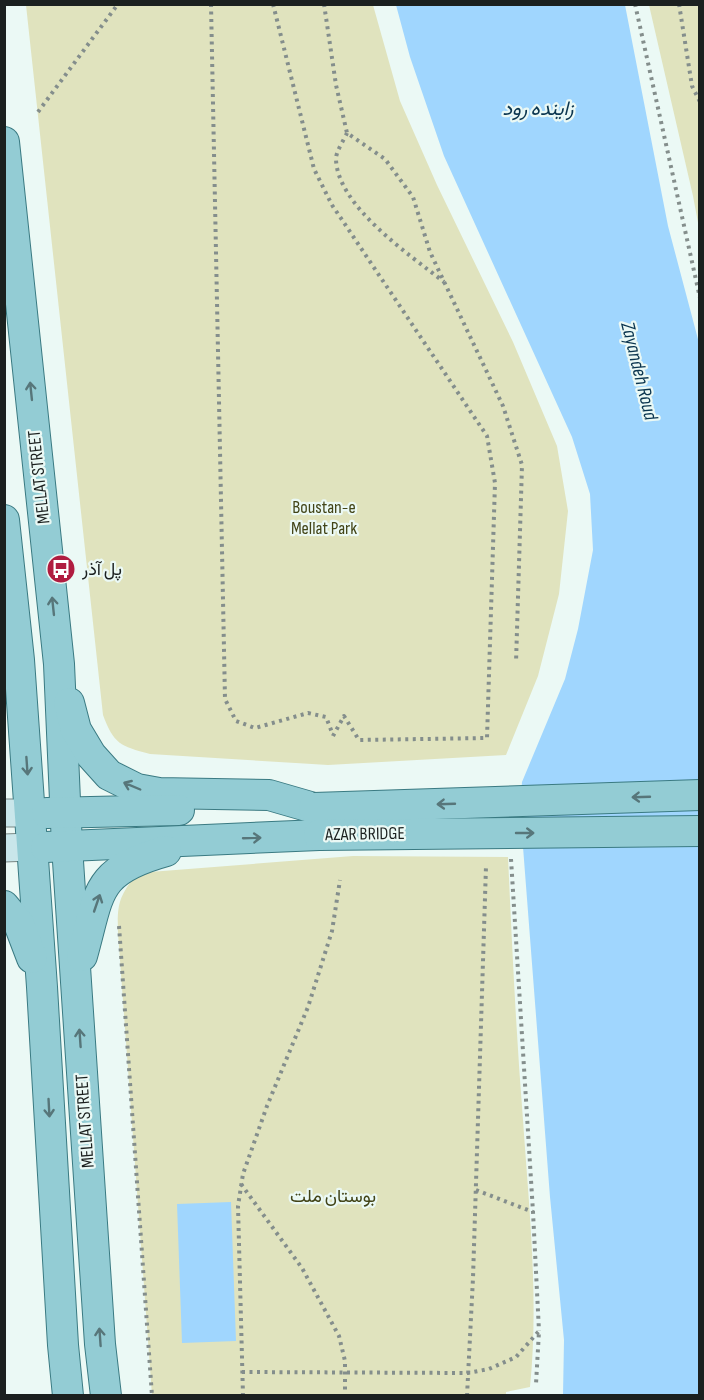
<svg xmlns="http://www.w3.org/2000/svg" width="704" height="1400" font-family="'Sofia Sans Condensed',Vazirmatn,sans-serif">
<rect width="100%" height="100%" fill="#ebf9f5"/>
<g fill="#e0e3be">
<path d="M26 5H373L400 101 437 185 513 342 557 446 568 511 559 594 538 676 506 755 328 765 150 754C120 746 114 744 103 715Z"/>
<path d="M649 5H699V228L693 196Z"/>
<path d="M353 856 508 857C512 945 516 1032 523 1120 529 1208 539 1299 530 1387L506 1392V1396L152 1395 118 933C117 903 119 897 137 873Z"/>
</g>
<g fill="#a0d6fe">
<path d="M396 5H625L668 226 699 343V1395H563L564 1340 550 1197 520 808 522 782 565 679 578 629 593 550 590 494 572 437 444 156 410 57Z"/>
<path d="M231 1202 236 1341 182 1343 177 1204Z"/>
</g>
<g fill="none" stroke-linecap="round" stroke-linejoin="round">
<g stroke="#7b8885" stroke-width="29">
<g id="secondary">
<path d="M4 813H30"/>
<path d="M4 848 31 847"/>
</g>
</g>
<g stroke="#3a7a82" stroke-width="32">
<g id="primary">
<path d="M4 142 59 664 67 846 100 1344 106 1396"/>
<path d="M4 520 19 660 42 987 63 1345 68 1396"/>
<path d="M69 703 76 730 91 755 109 775 137 789 159 793 269 795 314 808"/>
<path d="M47 813 179 810"/>
<path d="M46 847 319 835"/>
<path d="M4 906 19 924 32 958"/>
<path d="M82 956C100 892 94 871 166 851"/>
</g>
</g>
<g stroke="#848e8c" stroke-width="4" stroke-dasharray="3 4.5" stroke-linecap="butt">
<path d="M211 4 225 699 236 721 255 728 308 713 326 717 333 735"/>
<path d="M273 4 314 169 332 205 487 436 495 483 487 738 359 740 344 716 333 736"/>
<path d="M324 4 336 85 347 133 385 159 413 197 430 252 503 406 522 465 516 663"/>
<path d="M635 4 700 298"/>
<path d="M679 4 692 86 700 102"/>
<path d="M38 112 118 4"/>
<path d="M347 133C344 140 336 151 336 159 337 206 410 255 444 282"/>
<path d="M511 859 533 1212"/>
<path d="M119 926 152 1396"/>
<path d="M241 1184 302 1268 339 1336 345 1361V1396"/>
<path d="M476 1190 533 1212 539 1331"/>
<path d="M242 1372 468 1373 489 1369 516 1357 539 1331 536 1384"/>
<path d="M243 1396 238 1206 243 1174 267 1106 308 1007 332 931 340 880"/>
<path d="M467 1396 473 1278 486 866"/>
</g>
<use href="#secondary" stroke="#c9e6ea" stroke-width="27"/>
<use href="#primary" stroke="#93ccd4" stroke-width="30"/>
<g stroke="#3a7a82" stroke-width="32" stroke-linecap="butt">
<g id="primary-bridge">
<path d="M314 808 700 795"/>
<path d="M319 835 700 831"/>
</g>
</g>
<use href="#primary-bridge" stroke="#93ccd4" stroke-width="30"/>
</g>
<defs><path id="oneway-shaft" d="M-6 0H5M1.5-3L5.5 0L1.5 3" fill="none" stroke-width="1.6" stroke-linecap="round" stroke-linejoin="round" transform="scale(1.5)"/></defs>
<g stroke="#57767a">
<use href="#oneway-shaft" transform="translate(31 391) rotate(-96)"/>
<use href="#oneway-shaft" transform="translate(53 606) rotate(-96)"/>
<use href="#oneway-shaft" transform="translate(27 766) rotate(86)"/>
<use href="#oneway-shaft" transform="translate(132 786) rotate(-157)"/>
<use href="#oneway-shaft" transform="translate(641 797) rotate(178)"/>
<use href="#oneway-shaft" transform="translate(446 804) rotate(178)"/>
<use href="#oneway-shaft" transform="translate(525 833)"/>
<use href="#oneway-shaft" transform="translate(252 838) rotate(-2)"/>
<use href="#oneway-shaft" transform="translate(97 903) rotate(-71)"/>
<use href="#oneway-shaft" transform="translate(80 1038) rotate(-94)"/>
<use href="#oneway-shaft" transform="translate(49 1108) rotate(87)"/>
<use href="#oneway-shaft" transform="translate(100 1337) rotate(-94)"/>
</g>
<defs>
<g id="bus-disc" transform="scale(1.5)"><circle r="9.5" fill="#b01c40" stroke="#ebf9f5"/><path d="M-5-6H5V4H4V6H2V4H-2V6H-4V4H-5ZM-3.5-4V0h7V-4ZM-3.5 1.2v1.5H-2V1.2ZM2 1.2v1.5H3.5V1.2Z" fill="#fff"/></g>
</defs>
<g fill-rule="evenodd">
<use href="#bus-disc" x="61" y="569"/>
</g>
<g text-anchor="middle" dominant-baseline="central" stroke-width="4.5" stroke-linejoin="round" paint-order="stroke">
<g font-size="18" fill="#1b201f" stroke="#ebf9f5">
<text transform="translate(39 477) rotate(-96)">MELLAT STREET</text>
<text transform="translate(365 834) rotate(-1)">AZAR BRIDGE</text>
<text transform="translate(85 1121) rotate(-94)">MELLAT STREET</text>
</g>
<g font-size="18" fill="#424417" stroke="#ebf9f5">
<text x="324" y="507">Boustan-e<tspan x="324" dy="21">Mellat Park</tspan></text>
<text x="333" y="1196">بوستان ملت</text>
</g>
<g font-size="18" fill="#1b201f" stroke="#ebf9f5" text-anchor="start">
<text x="82" y="569">پل آذر</text>
</g>
<g font-size="20" font-style="italic" fill="#0a354f" stroke="#ebf9f5">
<text x="538" y="109">زاینده رود</text>
<text transform="translate(639 371) rotate(76)">Zayandeh Roud</text>
</g>
</g>
<rect width="704" height="1400" fill="none" stroke="#1b201f" stroke-width="12"/>
</svg>
